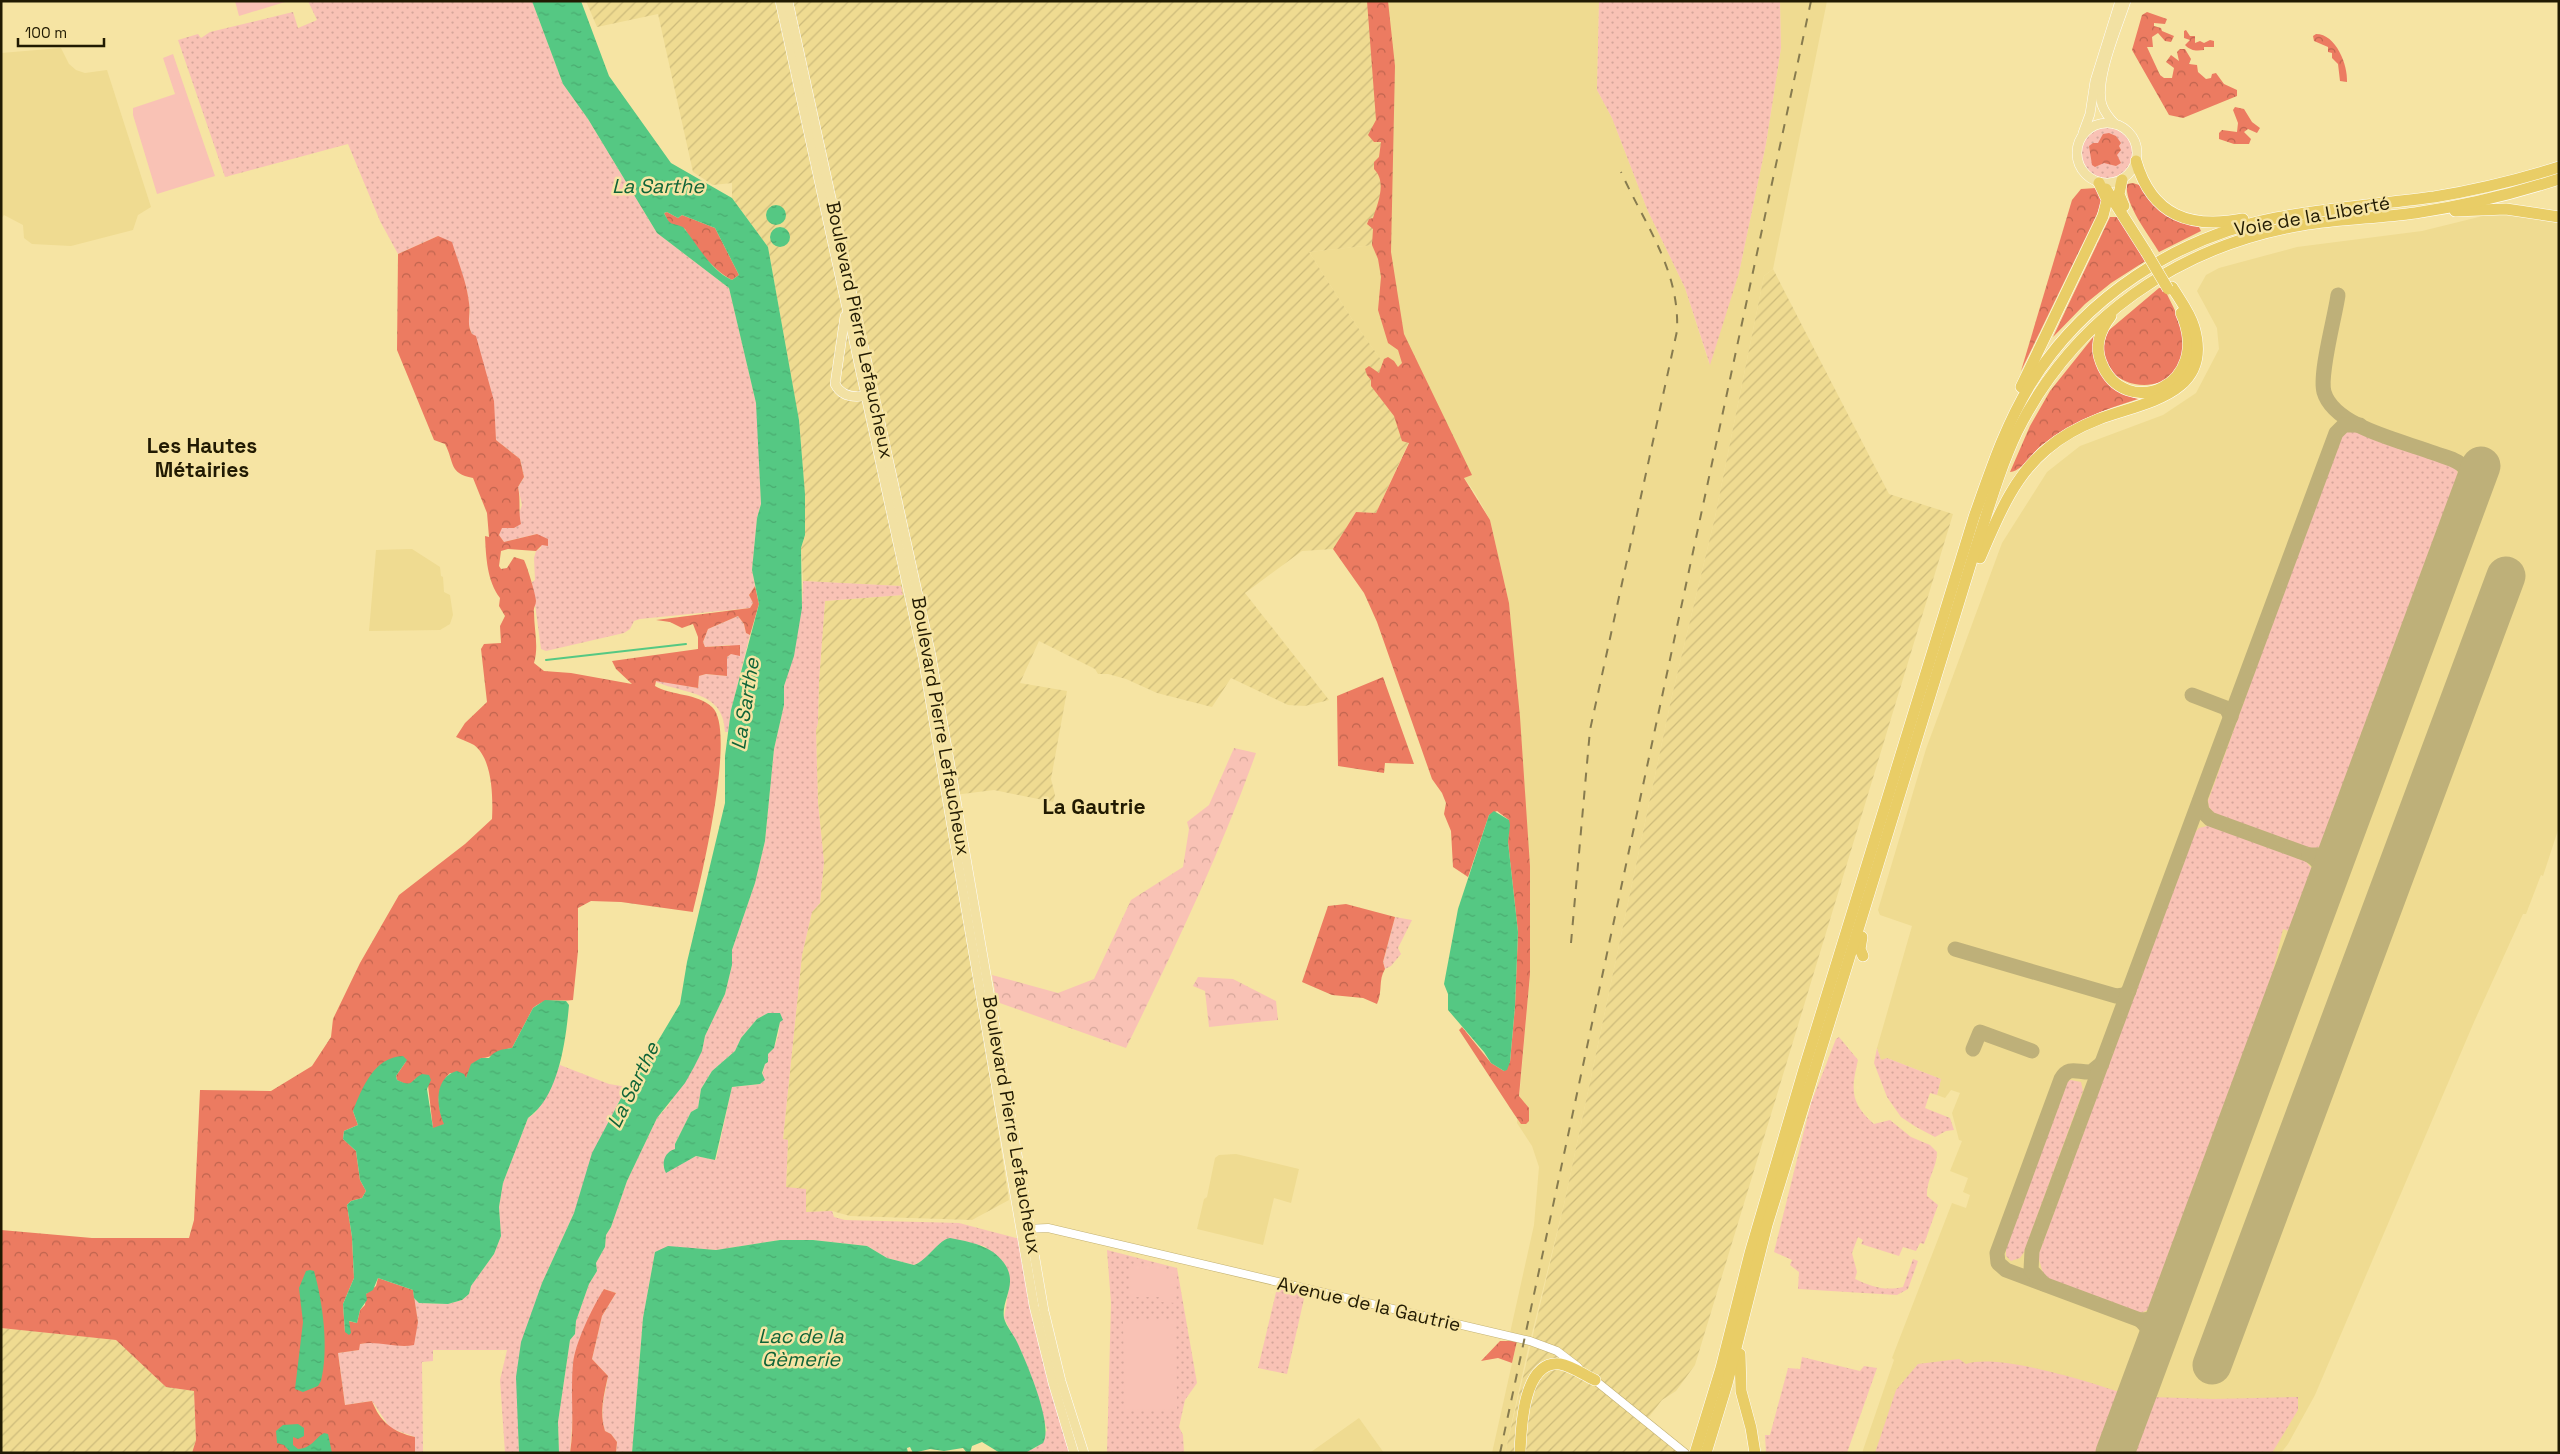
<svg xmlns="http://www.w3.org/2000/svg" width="2560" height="1454" font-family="'Space Grotesk',sans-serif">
<defs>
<pattern id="industrial-furrows" width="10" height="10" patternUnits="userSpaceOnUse" patternTransform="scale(1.25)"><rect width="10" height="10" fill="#efdb91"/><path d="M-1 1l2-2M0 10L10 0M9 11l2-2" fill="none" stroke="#cdbb7b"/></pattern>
<pattern id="grass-dots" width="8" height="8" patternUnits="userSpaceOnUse" patternTransform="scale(1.25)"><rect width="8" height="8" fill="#f9c2b5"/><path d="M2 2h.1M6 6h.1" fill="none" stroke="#d5a69a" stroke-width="1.8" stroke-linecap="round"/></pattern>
<pattern id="forest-crowns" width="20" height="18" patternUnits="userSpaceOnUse" patternTransform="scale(1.25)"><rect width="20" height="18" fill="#ec7b61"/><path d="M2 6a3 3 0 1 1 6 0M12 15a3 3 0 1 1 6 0" fill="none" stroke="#bf644e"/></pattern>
<pattern id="park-crowns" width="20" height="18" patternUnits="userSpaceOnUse" patternTransform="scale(1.25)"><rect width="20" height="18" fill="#f9c2b5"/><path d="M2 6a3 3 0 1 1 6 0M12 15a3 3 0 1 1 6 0" fill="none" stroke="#d5a69a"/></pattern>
<pattern id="water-ripples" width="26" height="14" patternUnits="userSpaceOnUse" patternTransform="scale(1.25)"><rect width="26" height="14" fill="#55c883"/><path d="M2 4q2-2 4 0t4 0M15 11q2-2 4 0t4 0" fill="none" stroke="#4aab70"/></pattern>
</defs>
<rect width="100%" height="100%" fill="#f6e4a3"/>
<g fill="#efdb91">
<path d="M1387 1H1599L1597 90 1612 118 1647 209 1685 288 1709 363 1739 273 1766 144 1781 48 1780 1H1827L1773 269 1764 276 1715 517 1671 700 1565 1200 1531 1337 1510 1333 1534 1225 1539 1167 1532 1146 1517 1123 1530 974V866L1509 603 1490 520 1475 493 1352 319 1309 252 1391 243Z"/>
<path d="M61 48 69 64 76 70 85 73 107 70 151 207 138 215 133 230 71 246 32 244 24 238 23 225 4 215 1 219V53Z"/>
<path d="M2491 214H2513L2559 223V827L2543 876 2541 875 2526 914H2523L2474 1022 2315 1395 2288 1444 2281 1453H1862L1894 1360 1892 1358 1952 1203 1966 1208 1970 1195 1963 1192 1968 1178 1950 1171 1962 1141 1959 1140 1952 1113 1960 1093 1951 1090 1945 1098 1937 1095 1941 1079 1887 1058 1881 1061 1877 1048 1912 926 1880 915 1878 910 1926 749 2002 543 2047 472 2080 446 2163 415 2196 393 2219 349 2217 328 2197 291 2206 275 2219 268 2297 247 2422 231Z"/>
<path d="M412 549 440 567 441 576 443 577 444 592 450 595 453 615 450 624 440 630 369 631 376 550Z"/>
<path d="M1236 1154 1299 1169 1291 1203 1274 1198 1263 1245 1197 1229 1204 1199 1207 1197 1215 1158 1219 1155Z"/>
<path d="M1517 1341 1529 1344 1505 1453H1492Z"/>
<path d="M1359 1418 1384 1453H1311V1452Z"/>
</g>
<g fill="url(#industrial-furrows)">
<path d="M586 1H1387L1395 66 1390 203 1392 243 1309 252 1352 319 1421 416 1376 513 1356 512 1333 549 1302 551 1245 593 1329 700 1305 706 1288 705 1231 678 1212 707 1157 693 1126 679 1108 674H1098L1095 669 1039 641 1020 683 1067 691 1051 779 1055 795 1053 802 994 790 946 796 1009 1200 972 1220 850 1216 832 1211 806 1212 786 1187 788 1140 783 1139 802 955 812 912 820 903 824 862 818 803 816 730 818 723 819 681 825 601 903 595 900 586 803 581 801 548 805 535V494L799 420 768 247 732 198V183L713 185 693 172 658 14 597 27Z"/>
<path d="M1773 269 1889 494 1953 514 1695 1365 1676 1391 1662 1400 1645 1422 1682 1453H1505L1565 1200 1671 700 1715 517 1764 276Z"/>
<path d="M1 1328 116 1340 166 1387 194 1391 196 1440 192 1453H1Z"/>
</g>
<g fill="url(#grass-dots)" fill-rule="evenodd">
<path d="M308 1H532L563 84 588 119 657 233 729 288 756 403 758 425 761 504 757 518 752 570 755 586 749 595 753 603 750 608 640 619 634 621 630 629 624 633 546 651 541 649 532 582 535 580 534 558 536 551 541 548 537 534 504 542 499 535 501 528H514L522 505 518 487 524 477 520 459 496 440 472 334C466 323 471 315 469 304 467 277 452 258 438 236L398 254 380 221 348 144 225 177 178 40 198 34 201 38 210 32 293 12 298 28 317 20Z"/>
<path d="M1599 1H1780L1781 48 1766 144 1739 273 1710 365 1685 288 1647 209 1612 118 1597 90Z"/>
<circle cx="2107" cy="153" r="25"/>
<path d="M2355 429 2456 467 2460 481 2328 840 2323 846 2311 850 2216 816 2209 807 2208 801 2336 447 2345 432Z"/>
<path d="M803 581 901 586 903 595 825 601 819 681 818 723 816 730 818 803 824 862 820 903 812 912 802 955 783 1139 788 1140 786 1187 806 1189V1212L832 1211 834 1217 845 1220 959 1223 1020 1239 1037 1339 1071 1453H1024L1037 1447 1047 1430 1023 1355 1004 1318 1010 1281 1005 1264 984 1246 946 1239 927 1258 914 1265 887 1258 867 1246 813 1240H779L716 1250 675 1247 655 1252 643 1318 632 1453H616L617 1442 611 1434 605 1431C599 1412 605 1395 608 1376L592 1359 602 1316 616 1293 604 1289 578 1346 570 1453H559L558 1422 570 1340 575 1334 576 1321 589 1284 597 1271 596 1263 605 1247 606 1235 611 1227 627 1181 657 1118 668 1106 702 1051 705 1036 725 994 732 965V950L755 883 765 841 774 749 784 705V686L802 608ZM768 1013H780C779 1028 780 1043 768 1054V1062L765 1064 760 1084 732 1087 716 1160 696 1156 681 1164 663 1167 667 1154 675 1149V1144L691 1112 698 1108 701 1089 712 1071 735 1051 741 1038 757 1019Z"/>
<path d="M738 616 744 624 746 633 750 635 731 710 728 732H725C724 691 685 694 656 682V680L698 688 699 676 706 674 727 676V657L731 654 730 645 705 647 703 642 708 629Z"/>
<path d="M2211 825 2303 858 2312 869V885L2294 933 2283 929 2272 975 2275 983 2154 1307 2141 1313 2049 1279 2043 1273 2038 1256 2192 836 2199 828Z"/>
<path d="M1395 917 1412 920 1398 948 1401 954 1391 966 1385 969 1383 962Z"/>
<path d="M1839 1037 1858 1060C1851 1090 1850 1103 1874 1124L1890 1120 1911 1137 1930 1145 1937 1152C1937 1168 1926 1180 1927 1196L1938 1205 1924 1244 1920 1243 1916 1251 1903 1247 1899 1256 1861 1244 1863 1240 1858 1237 1852 1253 1857 1272 1855 1279C1872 1287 1885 1291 1903 1287L1913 1259 1918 1261 1908 1289 1897 1295 1798 1289 1799 1272 1790 1265 1792 1260 1774 1252 1811 1103 1836 1039Z"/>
<path d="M1877 1048 1881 1060 1887 1058 1941 1079 1937 1095 1930 1093 1925 1108 1950 1118 1954 1130 1946 1131 1935 1137 1916 1127 1901 1117 1887 1097 1874 1063Z"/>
<path d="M560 1065 609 1084 627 1087 615 1109 574 1213 542 1283 518 1418 519 1453H505L500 1380 507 1350H433V1361L422 1362 423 1453H415V1437L390 1428 372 1401 345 1405 338 1353 358 1350 360 1344 372 1342 407 1346 418 1322 414 1298 419 1303 448 1304 462 1300 469 1294 471 1286 494 1254 501 1236 499 1207 503 1183 528 1118 535 1113 543 1101Z"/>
<path d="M2071 1080 2081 1082 2083 1091 2024 1252 2020 1258 2011 1261 2006 1256V1244L2064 1089 2067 1082Z"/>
<path d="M1107 1250 1177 1268 1197 1383 1185 1400 1179 1427 1183 1435 1184 1453H1107L1111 1303Z"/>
<path d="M1278 1284 1306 1290 1287 1374 1258 1368Z"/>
<path d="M1802 1357 1860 1371 1864 1366 1877 1368 1847 1453H1766L1765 1435H1770L1788 1368 1800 1369Z"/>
<path d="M1959 1359 1966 1364C2000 1353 2088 1382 2123 1393L2101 1453H1875L1896 1390 1918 1364Z"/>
<path d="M2150 1397 2213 1399 2298 1397V1410L2272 1453H2129Z"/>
</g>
<g fill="url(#forest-crowns)">
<path d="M1367 1H1388L1395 66 1391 252 1404 334 1472 475 1464 478 1490 520 1509 603 1520 717 1530 866V974L1519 1096 1529 1108V1121L1526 1124H1521L1514 1114 1459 1030 1462 1027 1491 1063 1504 1071 1510 1062 1515 1006 1518 932 1508 842 1509 820 1497 811 1489 815 1468 877 1453 867 1451 831 1444 814 1446 803 1442 793 1432 779 1377 622 1364 593 1333 549 1356 512 1376 513 1409 443 1402 441 1394 416 1371 386V380L1367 375 1365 369 1369 366 1379 373 1384 359 1388 357 1394 361 1398 367 1402 363 1398 350 1388 343 1378 310 1381 277 1378 259 1372 245 1373 229 1367 224 1369 219 1373 218C1378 203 1387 182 1374 169V162L1379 157 1381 142H1374L1368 135 1376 120Z"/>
<path d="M2147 12 2167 19 2165 24 2154 23V26L2161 28 2162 31 2174 36 2171 42 2165 41 2158 33 2152 37 2153 47H2147L2160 75 2164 78H2172L2174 68 2166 62 2171 55 2179 61 2177 52 2180 49H2185L2191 59 2189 64 2197 65 2198 72 2206 79 2211 78 2212 74 2216 73 2224 84 2237 90V96L2183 118 2169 115 2132 50 2142 15Z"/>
<path d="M2186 30 2190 36H2195V43L2200 41 2204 43 2210 40 2214 41V47H2204V50C2196 51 2191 51 2185 45L2190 40 2184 38V31Z"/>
<path d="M2316 34C2336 34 2348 65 2347 82L2340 81 2338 64 2332 58V53L2328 52V47L2314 41 2313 36Z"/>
<path d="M2235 107 2244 109 2252 122 2260 128 2257 133 2248 129 2244 132 2251 139 2249 144H2234L2219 139V133L2222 130 2237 132 2238 123 2233 110Z"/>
<path d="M2109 133 2116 136 2121 143 2119 146 2121 150 2117 155 2121 163 2116 166 2104 163 2095 167 2092 165 2089 146 2093 143H2098L2103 134Z"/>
<path d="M2133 183 2139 185 2182 222 2199 227 2201 231 2159 252C2149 235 2124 204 2127 184Z"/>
<path d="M2096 188 2102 202 2096 216 2021 371 2072 200 2081 189Z"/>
<path d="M667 212 678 218 682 215 715 228 739 275 732 280C715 272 694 246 685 229L669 223 664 213Z"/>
<path d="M2110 217H2118L2147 260 2111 283 2085 304 2053 337Z"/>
<path d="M438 236 452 242C458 262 467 283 469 303 471 315 466 323 472 334L476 336 494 401 496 440 520 459 524 477 518 487C521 501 518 511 521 524L514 528H502L499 535 504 542 537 534 548 539V546L542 545 536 551 508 549 501 551 499 566 501 569 507 568 514 557 524 560C527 566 536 595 536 601 536 605 533 608 534 612 534 630 539 646 534 663L544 671 571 673 632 684 616 669 612 661 698 649V637L693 624 682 628 670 622 656 620 750 608 753 603 749 595 755 586 759 604 750 635 746 633 744 624 738 616 708 629 703 642 705 647 740 645V656L731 654 727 657V676L706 674 699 676 698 688 656 681 655 686C672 696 697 693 712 707 737 729 701 879 693 912L621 902 591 901 578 908V951L573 1000C557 1002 546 997 533 1008L512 1048C500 1049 493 1058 481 1058L466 1078 450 1073C436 1086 436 1107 445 1124L433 1129 428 1085 415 1079 413 1083 407 1085 397 1080 396 1076 407 1060 353 1111 358 1125 344 1131 343 1139 356 1151 360 1180 366 1191 362 1198 351 1201 347 1205 352 1237 354 1278 343 1304 345 1332 348 1321 357 1323 360 1310 365 1305 366 1294 376 1286 378 1278 413 1290 418 1322 414 1345C397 1349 378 1340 360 1344L359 1350 338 1353 345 1405 372 1401C380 1422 393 1432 415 1437V1453H192L196 1440 194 1391 166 1387 116 1340 1 1328V1230L92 1238H189L194 1220 200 1090 271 1091 312 1066 331 1037 333 1019 360 963 399 895 465 844 492 819C493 799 493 759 474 745 469 742 462 740 456 737L465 723 487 702 481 649 484 644 501 643 500 626 505 616 499 606 500 598C487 581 486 557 485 536L489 537 487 513 473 478C448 473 455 463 445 444L434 440 397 350 398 254Z"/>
<path d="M2159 288H2164C2172 305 2183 323 2184 342 2188 408 2081 393 2108 331Z"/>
<path d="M2094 336 2095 342C2106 364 2112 393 2138 399 2103 410 2071 422 2042 445 2033 452 2021 472 2010 472L2030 426 2050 391Z"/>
<path d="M1383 677 1414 764 1385 763 1384 773 1338 766 1337 696Z"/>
<path d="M1346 904 1395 917 1383 962 1385 969C1378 980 1383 991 1377 1004L1363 998 1332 995 1302 982 1328 906Z"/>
<path d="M604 1289 616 1293 602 1316 592 1359 608 1376C604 1395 599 1412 605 1431L611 1434 617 1442 616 1453H570C575 1423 570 1394 573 1364 575 1343 593 1306 604 1289Z"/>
<path d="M1500 1341H1517L1512 1363 1498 1358 1481 1361Z"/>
</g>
<g fill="url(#park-crowns)">
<path d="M1234 748 1256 753C1220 854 1173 952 1126 1048L997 1002 992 975 1058 993 1094 979 1131 900 1183 867 1189 829 1187 822 1209 805Z"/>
<path d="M1198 977 1233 979 1276 1001 1278 1020 1209 1027 1205 991 1193 986Z"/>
</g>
<g fill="#f9c2b5">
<path d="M235 1H285V2L239 16Z"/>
<path d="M173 54 215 176 157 194 133 115V108L175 94 163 58Z"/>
<path d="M1131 1266H1161L1162 1271H1177L1176 1303 1161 1302V1297H1130Z"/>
<path d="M1176 1319 1177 1409 1125 1410 1123 1320Z"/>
</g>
<g fill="url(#water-ripples)" fill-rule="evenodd">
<path d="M532 1H581L609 76 671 163 732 198 768 247 799 420 805 494V535L801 548 802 608 794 656 784 686V705L774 749 765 841 755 883 732 950V965L725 994 705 1036 702 1051 694 1067 685 1083 657 1118 627 1181 611 1227 606 1235 605 1247 596 1263 597 1271 589 1284 576 1321 575 1334 570 1340 558 1422 559 1453H519L516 1377 521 1342 542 1283 574 1213 592 1153 627 1087 646 1061 680 1004 687 962 725 803V756L731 710 759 604 752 570 757 518 761 504 756 403 729 288 657 233 588 119 563 84ZM667 212 678 218 682 215 715 228 739 275 732 280C710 270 698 245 683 227 671 222 671 227 664 213Z"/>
<circle cx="776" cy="215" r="10"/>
<circle cx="780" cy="237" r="10"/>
<path d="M1494 811 1509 820 1510 825 1508 842 1518 932 1515 1006 1510 1062 1507 1070 1504 1071 1491 1063 1484 1052 1448 1010V994L1444 984 1458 909 1486 824 1489 815Z"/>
<path d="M545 1000 566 1001 569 1005C566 1039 559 1097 528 1118L503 1183 499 1207 501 1236 494 1254 471 1286 469 1294 462 1300 448 1304 419 1303 414 1298 413 1290 378 1278 373 1290 366 1294 367 1300 360 1310 357 1323 349 1321 351 1333 349 1335 345 1332 343 1304 354 1278 352 1237 347 1205 351 1201 362 1198 366 1191 360 1180 356 1151 343 1139 344 1131 358 1125 353 1111C362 1088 374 1057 403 1056L407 1060 396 1076 397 1080C414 1088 409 1081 422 1074L429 1075 431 1080 427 1089 433 1128 444 1124C436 1107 434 1077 457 1071L464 1074 466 1078 471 1064 481 1058H489C495 1050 503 1049 512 1048L533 1008Z"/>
<path d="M768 1013H780L783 1020 780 1022 774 1048 768 1054V1062L765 1064 762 1073 765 1080 760 1084 732 1087 715 1160 696 1156 666 1173C661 1164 664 1152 675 1149V1144L691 1112 698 1108 701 1089 712 1071 735 1051 741 1038 757 1019Z"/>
<path d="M950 1238C970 1242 991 1245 1004 1263 1019 1284 1001 1299 1004 1318 1006 1326 1014 1335 1017 1342 1026 1361 1054 1426 1043 1443L1027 1452 1000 1453 982 1442 972 1446 970 1453H967L963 1448 944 1451 930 1449 913 1453 910 1447 907 1448 908 1453H632L643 1318 655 1252 668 1246 716 1250 780 1240H813L867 1246 887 1258 914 1265C928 1260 939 1239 950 1238Z"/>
<path d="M310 1270 314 1271C323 1303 329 1349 321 1381L318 1386 303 1392 295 1389 303 1322 299 1288 306 1271Z"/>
<path d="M298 1424 304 1428V1436L298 1439 293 1437V1445L298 1449C312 1448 314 1439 324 1433L328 1434 332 1453H291L284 1445 277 1443 276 1431 283 1425Z"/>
</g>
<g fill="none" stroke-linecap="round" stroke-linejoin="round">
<path stroke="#55c883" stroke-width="2" d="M546 660 686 644"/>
<g stroke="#beb079" stroke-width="15">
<path d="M2338 295C2335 317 2319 374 2324 392 2334 427 2403 441 2434 453 2444 457 2457 459 2464 467 2472 476 2471 486 2469 496"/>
<path d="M2192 695 2226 708 2231 717"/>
<path d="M2200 800 2202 811 2210 819 2309 855H2325L2340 843"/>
<path d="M2309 855C2323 863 2326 875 2323 889"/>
<path d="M1955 949 2116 996 2124 995 2129 991"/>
<path d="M1973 1049 1980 1032 2032 1051"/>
<path d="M2102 1063 2091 1072C2078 1073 2069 1065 2061 1079L1997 1253 1998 1263 2006 1270 2140 1320C2154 1320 2163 1315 2170 1304"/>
<path d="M2044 1284 2031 1270 2032 1251 2336 433 2344 425H2360"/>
<path d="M2140 1320C2151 1330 2153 1339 2152 1353"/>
</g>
<g stroke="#beb079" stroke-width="39">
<path d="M2212 1365 2506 576"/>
<path d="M2115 1453 2481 466"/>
</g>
<g stroke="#c2b071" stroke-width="9">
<g id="minor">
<path d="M1025 1229 1048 1228 1530 1341 1557 1351 1578 1367"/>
<path d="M1591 1377 1685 1453"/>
</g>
</g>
<g stroke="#fff" stroke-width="10">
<g id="major">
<path d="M780 1 923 658 1034 1306 1053 1383 1074 1453"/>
<path d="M788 1 931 655 1044 1311 1061 1381 1084 1453"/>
<circle cx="2107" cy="153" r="30"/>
<path d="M2115 124C2110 119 2105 113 2102 105 2094 80 2118 26 2126 1"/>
<path d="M2083 133 2090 114 2095 81 2120 1"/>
<path d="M845 316 835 384C842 398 856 398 869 395"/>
</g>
</g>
<g stroke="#fff" stroke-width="12">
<g id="highway">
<path d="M2136 161C2152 216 2190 229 2243 219"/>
<path d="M2122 180 2119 194 2124 206"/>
<path d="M2106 189 2146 252"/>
<path d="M2455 211 2506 209 2559 217"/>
<path d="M2111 316C2101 329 2094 345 2101 362 2124 422 2214 387 2181 313"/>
<path d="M2021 387 2103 216 2107 200 2099 183"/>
<path d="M1980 558C1997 519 2013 477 2047 449 2062 436 2081 426 2099 419 2144 402 2214 395 2194 327 2190 313 2180 300 2172 287"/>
<path d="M1862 937 1860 949 1863 956"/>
<path d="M1740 1354 1741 1391 1751 1428 1755 1453"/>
<path d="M1520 1453C1521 1428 1523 1360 1560 1364 1572 1366 1584 1375 1595 1380"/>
<path d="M1695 1453 1721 1368 1750 1253 1804 1069 1974 517C1990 472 2005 426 2030 385 2083 298 2177 237 2276 218 2328 208 2381 204 2434 197 2476 190 2518 180 2559 167"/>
<path d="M1706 1453 1727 1384 1767 1225 1975 550C1988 511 1999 470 2017 432 2073 319 2178 246 2302 225 2340 219 2378 218 2415 213 2463 206 2513 194 2559 179"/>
</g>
</g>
<use href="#minor" stroke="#fff" stroke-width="8"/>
<use href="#major" stroke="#f2e1a3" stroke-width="9"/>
<use href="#highway" stroke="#e9cd66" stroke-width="11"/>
<g stroke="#877b4f" stroke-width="2" stroke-dasharray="9 9" stroke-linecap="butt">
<path d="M1571 943 1590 730 1677 331C1680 270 1645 225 1621 172"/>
<path d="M1500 1453 1811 1"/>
</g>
<g stroke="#fff" stroke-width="12" stroke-linecap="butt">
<path id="highway-bridge" d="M2146 252 2168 289"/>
</g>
<use href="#highway-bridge" stroke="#e9cd66" stroke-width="11"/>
</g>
<g text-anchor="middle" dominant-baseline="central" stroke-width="5" stroke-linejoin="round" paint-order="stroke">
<g font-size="19" fill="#211a02" stroke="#f6e4a3">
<text transform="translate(2312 216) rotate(-10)">Voie de la Liberté</text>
<text transform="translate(860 330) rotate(78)">Boulevard Pierre Lefaucheux</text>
<text transform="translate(941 726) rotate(80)">Boulevard Pierre Lefaucheux</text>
<text transform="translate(1012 1125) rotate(80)">Boulevard Pierre Lefaucheux</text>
<text transform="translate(1369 1304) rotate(13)">Avenue de la Gautrie</text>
</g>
<g font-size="20" font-style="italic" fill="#0f6438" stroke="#f6e4a3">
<text x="658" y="186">La Sarthe</text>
<text transform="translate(745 704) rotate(-81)">La Sarthe</text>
<text transform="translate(633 1085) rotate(-64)">La Sarthe</text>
<text x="801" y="1336">Lac de la<tspan x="801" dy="23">Gèmerie</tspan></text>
</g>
<g font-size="21" font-weight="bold" fill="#211a02" stroke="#f6e4a3">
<text x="202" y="445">Les Hautes<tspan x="202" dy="24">Métairies</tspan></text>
<text x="1094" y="806">La Gautrie</text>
</g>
</g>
<rect width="2560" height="1454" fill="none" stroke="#211a02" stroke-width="5"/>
<path d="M18 38v8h86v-8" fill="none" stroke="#211a02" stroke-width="2.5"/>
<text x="25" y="38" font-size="15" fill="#211a02" stroke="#f6e4a3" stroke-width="4" paint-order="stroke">100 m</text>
</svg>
